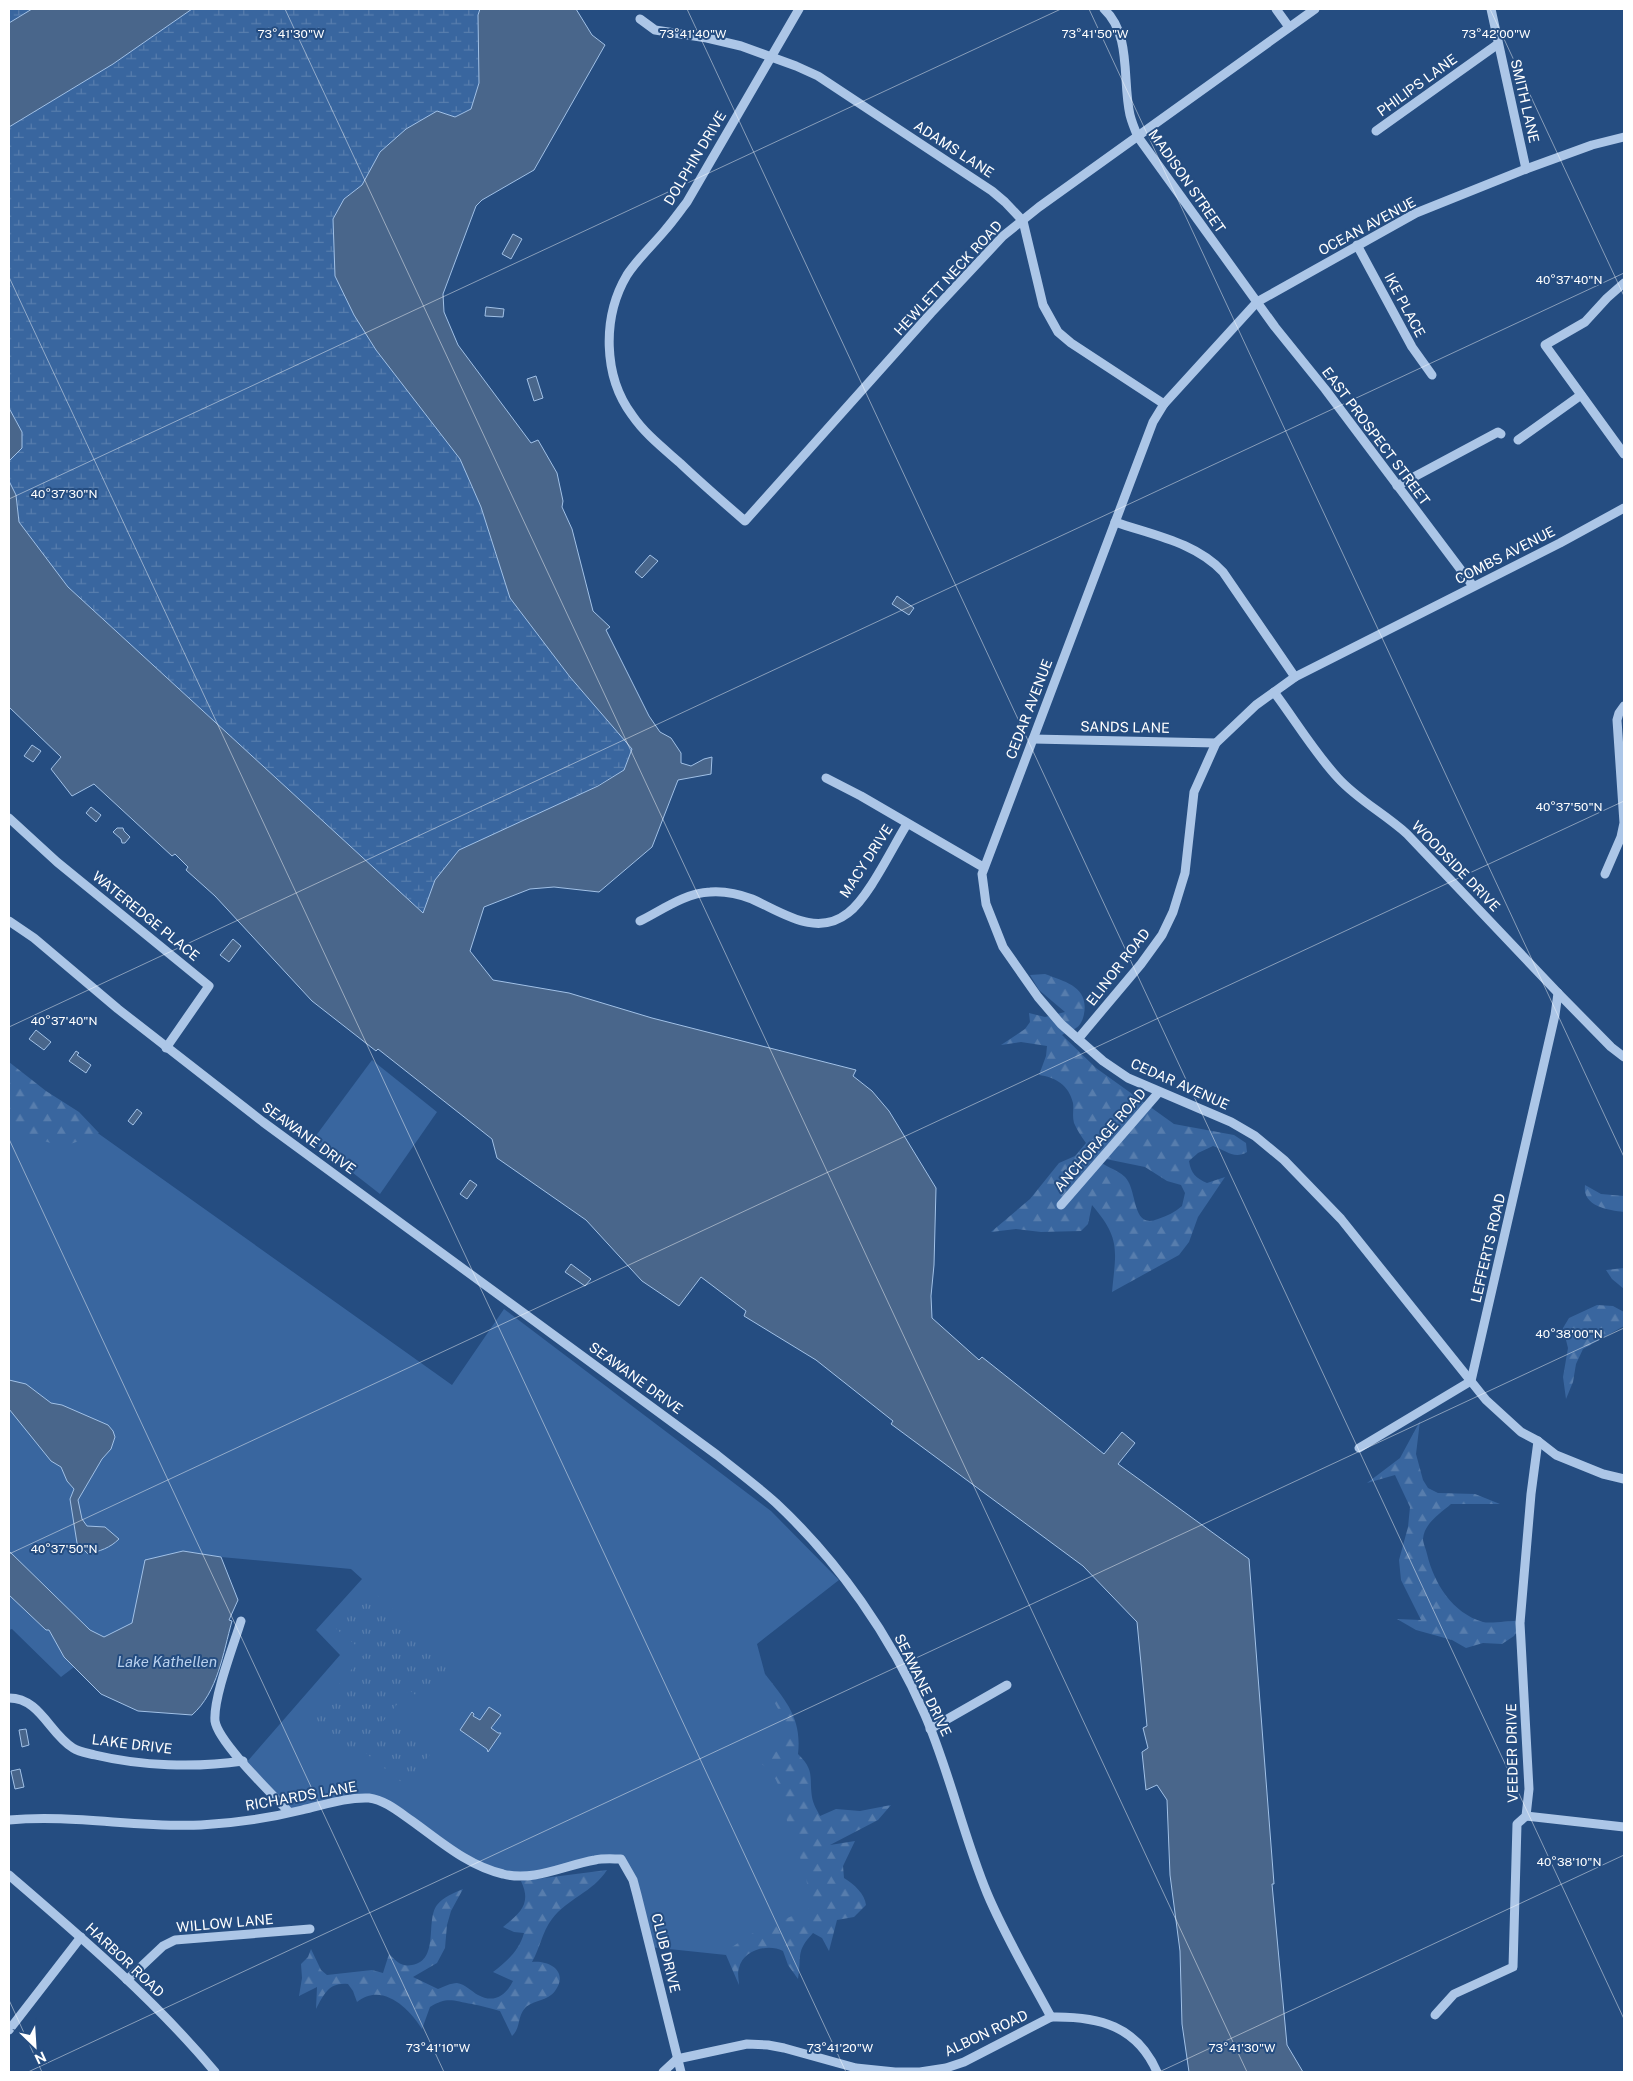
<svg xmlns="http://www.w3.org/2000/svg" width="1633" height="2081" font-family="'Public Sans',sans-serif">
<defs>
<pattern id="forest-firs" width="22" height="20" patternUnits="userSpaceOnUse" patternTransform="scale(1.25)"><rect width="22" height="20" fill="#39669f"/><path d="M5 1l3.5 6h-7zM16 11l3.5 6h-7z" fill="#577dad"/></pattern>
<pattern id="wetland-marsh" width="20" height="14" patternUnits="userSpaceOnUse" patternTransform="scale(1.25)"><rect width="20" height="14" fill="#39669f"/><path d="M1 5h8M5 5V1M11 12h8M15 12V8" fill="none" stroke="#577dad"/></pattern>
<pattern id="park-tufts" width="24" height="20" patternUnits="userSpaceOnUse" patternTransform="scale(1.25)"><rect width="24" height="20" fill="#39669f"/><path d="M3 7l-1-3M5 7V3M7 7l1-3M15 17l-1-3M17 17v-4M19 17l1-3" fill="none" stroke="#577dad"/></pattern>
</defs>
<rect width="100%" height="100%" fill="#254d81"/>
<g fill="#39669f">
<path d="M372 1060 437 1112 380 1194 312 1141Z"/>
<path d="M9 1098 85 1124 452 1385 504 1309 771 1511 839 1580 757 1644 765 1674 794 1732 824 1921 726 1955 650 1947 626 1863 613 1859 514 1879 469 1863 387 1804 365 1798 290 1811 246 1763 340 1655 316 1630 362 1579 351 1569 221 1557 183 1551 132 1623 61 1677 12 1629 9 1630Z"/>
</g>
<g fill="url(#forest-firs)" fill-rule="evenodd">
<path d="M1045 974C1066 982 1089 987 1084 1014 1083 1019 1081 1025 1076 1028 1072 1031 1066 1032 1062 1035L1096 1068 1174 1124 1234 1135 1246 1143 1247 1152C1234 1160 1226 1150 1213 1146L1198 1153 1189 1161C1191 1174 1196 1178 1207 1183L1225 1177 1198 1217 1189 1242 1179 1255 1112 1292C1116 1250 1121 1239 1092 1205L1088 1224 1081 1231 1041 1232 1016 1229 991 1232 1030 1199 1059 1163 1075 1156 1086 1143C1081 1136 1077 1130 1074 1123 1072 1116 1074 1109 1073 1103 1069 1085 1055 1077 1039 1075L1046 1056 1047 1046 1021 1042 1001 1045 1025 1029 1030 1022 1029 1013 1045 1017 1065 1012 1039 990 1030 975ZM1096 1157 1145 1167 1167 1181 1181 1185 1185 1193 1182 1206C1175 1212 1167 1216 1158 1219 1131 1230 1138 1190 1125 1177 1116 1168 1104 1168 1096 1157Z"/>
<path d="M9 1062 46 1091 79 1112 99 1133C89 1136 79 1142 70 1144 46 1148 29 1132 9 1122Z"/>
<path d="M1585 1185 1601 1194 1624 1196V1212C1609 1210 1582 1207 1585 1185Z"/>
<path d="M1624 1268V1289L1612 1279 1606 1270Z"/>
<path d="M1597 1305 1613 1306 1624 1312V1326L1583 1349 1576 1364 1573 1382 1566 1399 1563 1377 1568 1348 1563 1328 1569 1318Z"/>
<path d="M1420 1421 1416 1454 1423 1480 1428 1488 1438 1493 1475 1494 1500 1504H1451C1441 1513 1424 1523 1423 1539 1423 1543 1426 1549 1427 1554 1434 1583 1452 1613 1483 1622 1491 1624 1514 1620 1525 1621L1514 1636 1502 1644 1483 1643 1466 1648 1452 1640 1416 1630 1397 1619 1421 1620 1401 1580 1399 1560 1408 1527 1410 1507 1395 1475 1367 1483 1400 1458Z"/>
<path d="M765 1674C786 1701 802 1718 798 1754 815 1771 809 1776 812 1797 813 1804 817 1810 820 1816L836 1809 860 1811 891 1805 878 1820 830 1845 855 1841 843 1866 844 1878C854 1884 865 1894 866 1905L854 1917 837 1920 829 1951 822 1938 813 1933C795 1952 802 1956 798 1979L788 1965 783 1951C768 1943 743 1950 739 1968 737 1973 739 1980 739 1985L726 1955 729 1949 753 1933 799 1913 808 1915C813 1882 797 1852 787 1821 783 1807 783 1793 776 1780 771 1770 764 1765 754 1759L784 1749C795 1726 776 1711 769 1690 767 1685 767 1679 765 1674Z"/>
<path d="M607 1870C593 1892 567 1899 552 1919 542 1932 540 1948 532 1962 550 1960 569 1972 555 1991 548 2001 533 2000 525 2008 517 2017 521 2028 512 2036L500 2011C490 2008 482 2006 472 2004 454 2001 447 1996 430 2007L422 2029C409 2008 382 1982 357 2002L353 1991 348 1984C329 1982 324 1994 316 2009L317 1987 299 1996 302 1978 301 1964 308 1957 311 1949 321 1970 327 1975 372 1970 383 1973 389 1954C396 1961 401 1967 412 1965 440 1960 425 1921 437 1905 443 1897 454 1893 463 1889L451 1911 447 1925 445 1948 437 1963 413 1977 438 1989C443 1987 451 1983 457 1983 465 1984 471 1991 478 1995 494 2004 506 1995 513 1981L493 1972C507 1961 519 1951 524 1933L514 1932 503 1927C520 1913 532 1904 521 1881Z"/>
</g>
<g fill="url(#wetland-marsh)">
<path d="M9 9H32L9 23Z"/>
<path d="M192 9H480L478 15 479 83 471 109 380 152 362 185 344 199 335 276 354 315 376 350 460 459 481 507 510 598 570 677 633 749 624 770 435 880 424 914 68 587 19 522 16 495 9 481V461L22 448V432L9 408V127L113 64Z"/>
</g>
<g fill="url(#park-tufts)">
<path d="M367 1587 455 1661 422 1700 409 1690 356 1754 312 1717 365 1653 334 1627Z"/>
<path d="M394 1711 437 1746 405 1785 362 1750Z"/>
</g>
<g fill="#49668b" stroke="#a1c1e7">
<path d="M32 9H192L113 64 9 127V23Z"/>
<path d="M480 9H576L592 35 605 45 534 170 482 200 476 206 443 294 444 312 458 345 531 443 538 440 557 473 563 501 562 507 572 529 593 611 610 627 606 630 649 716 660 732 671 738 681 753V763L691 766 704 759 712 757 711 774 678 780 652 847 599 892 554 887 530 889 484 907 470 951 493 980 569 993 652 1018 856 1070 853 1076 872 1091 889 1111 936 1188 934 1265 931 1296 932 1318 979 1360 982 1357 1104 1454 1122 1432 1135 1443 1118 1464 1249 1559 1274 1884H1272L1287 2045 1303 2072H1189L1182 2024 1180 1951 1170 1875 1167 1800 1157 1785 1146 1790 1142 1752 1148 1748 1143 1728 1147 1726 1137 1622 1083 1566 891 1424 893 1421 816 1360 744 1316 746 1311 701 1277 679 1306 642 1281 586 1220 497 1158 492 1139 378 1049 376 1051 312 1001 215 896 186 870 188 867 175 854 172 856 94 784 72 796 51 769 61 757 9 707V481L16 495 19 522 68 587 423 913 435 880 459 850 598 786 624 770 632 749 570 677 510 598 481 507 460 459 376 350 354 315 335 276 333 219 344 199 362 185 380 152 406 129 437 111 455 117 471 109 479 83 478 15Z"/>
<path d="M513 234 522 239 511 259 502 254Z"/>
<path d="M486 307 504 309 503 317 485 316Z"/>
<path d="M536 376 543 398 534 401 527 379Z"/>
<path d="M9 408 22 432V448L9 461Z"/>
<path d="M650 555 658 561 642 578 635 572Z"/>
<path d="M897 596 914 608 909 615 892 604Z"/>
<path d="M32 745 41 751 33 762 24 756Z"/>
<path d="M91 807 101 815 96 822 86 813Z"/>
<path d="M117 828H123L124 831 130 837 125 843H122L121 839 113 832Z"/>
<path d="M233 939 241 946 229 962 220 955Z"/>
<path d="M36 1030 51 1042 44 1050 29 1039Z"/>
<path d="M76 1051 79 1053 77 1055 91 1065 86 1073 69 1061Z"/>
<path d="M137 1109 142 1113 133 1125 128 1121Z"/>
<path d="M470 1180 477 1185 467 1199 460 1194Z"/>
<path d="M571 1264 591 1279 585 1286 565 1272Z"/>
<path d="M9 1380 26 1384 51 1403 62 1405 108 1425 113 1431 115 1437 111 1449 102 1459 78 1500 82 1519 87 1526 105 1527 119 1539C110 1548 100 1551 88 1554L77 1543 70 1499 74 1489 67 1481 61 1467 51 1461 9 1409Z"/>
<path d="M9 1551 90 1630 104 1637 132 1623 145 1560 183 1551 221 1557 238 1600 229 1620 232 1621C223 1653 218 1692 192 1715L138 1711 101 1694 64 1657 49 1630H46L9 1595Z"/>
<path d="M489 1707 501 1715 491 1728 498 1733H501L488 1752 487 1749 460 1730 472 1712 474 1714 473 1716 480 1720Z"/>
<path d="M26 1729 29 1745 22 1747 19 1730Z"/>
<path d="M20 1769 24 1787 15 1789 11 1771Z"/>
</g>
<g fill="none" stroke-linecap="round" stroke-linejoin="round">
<g stroke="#acc6e7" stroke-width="9">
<path d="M799 9 687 202C680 211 673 221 666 229 653 245 638 258 627 275 602 317 603 376 632 415 645 434 663 448 680 463 701 483 723 502 745 521L931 313 1003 236 1039 207 1315 9"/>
<path d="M1104 9C1132 35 1122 81 1130 115 1132 123 1135 130 1138 137L1275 327 1325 389 1473 586"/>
<path d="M1276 9 1289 27"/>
<path d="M1491 9 1526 169"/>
<path d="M640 19 655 30 707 38 741 46 796 66 818 76 992 191 1005 202 1023 221 1043 305 1058 332 1071 343 1164 404"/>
<path d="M1376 131 1498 44"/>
<path d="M1624 137 1592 145 1526 169 1416 213 1257 302 1164 404 1153 422 982 874 986 904 1003 947 1038 997 1061 1024 1103 1061 1128 1078 1231 1122 1255 1136 1284 1160 1341 1219 1486 1400 1521 1432 1538 1441 1556 1455 1603 1474 1624 1479"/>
<path d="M1357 245 1412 347 1432 375"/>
<path d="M1624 283 1607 298 1585 322 1545 345 1624 454"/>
<path d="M1518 440 1581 395"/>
<path d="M1397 486 1498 432 1501 434"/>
<path d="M1115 522C1152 535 1195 542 1223 572L1295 677"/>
<path d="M1274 692C1295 720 1314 752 1338 778 1358 800 1385 814 1407 834L1558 993 1611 1047 1624 1057"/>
<path d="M1033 739 1216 743"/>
<path d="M826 778 861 796 983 867"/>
<path d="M9 818 57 862 209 986 166 1048"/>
<path d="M1605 874 1621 837 1624 823 1617 720 1619 713 1624 706"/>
<path d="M9 921 34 938 118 1009 263 1122 717 1455C737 1471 757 1486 776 1503 838 1561 891 1636 925 1715 950 1773 963 1835 987 1893 1005 1936 1029 1976 1051 2017"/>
<path d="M640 921C662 910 685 893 710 892 724 891 739 894 752 899 782 912 816 938 848 913 869 897 892 848 907 824"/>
<path d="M1078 1039 1141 964 1162 935 1173 912 1185 873 1194 792 1216 743 1256 705 1295 677 1560 543 1624 508"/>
<path d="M1061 1205 1159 1092"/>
<path d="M1359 1448 1471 1381 1555 1015 1558 993"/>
<path d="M241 1621C234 1644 213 1698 215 1721 218 1742 273 1795 289 1812"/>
<path d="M9 1698C40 1698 49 1733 73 1748 79 1752 87 1753 95 1755 141 1766 195 1768 243 1761"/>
<path d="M930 1729 1007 1685"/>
<path d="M1526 1816 1624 1827"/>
<path d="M9 1820C73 1814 137 1828 201 1825 235 1823 270 1818 302 1810 324 1805 346 1797 369 1798 385 1800 399 1812 412 1821 440 1841 468 1866 503 1874 534 1882 565 1865 595 1860 604 1858 613 1859 621 1859L633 1880 637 1895 681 2072"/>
<path d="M9 1875C81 1937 154 1999 215 2072"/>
<path d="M127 1980 163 1946 175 1940 310 1929"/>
<path d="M1435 2015 1454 1994 1513 1967 1517 1824 1526 1816 1529 1789 1520 1623 1531 1494 1538 1441"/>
<path d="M9 2030 81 1937"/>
<path d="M663 2072 677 2059 747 2044 768 2045 784 2048 856 2068 895 2072H920L946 2068 964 2062 1051 2017C1099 2016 1137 2026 1157 2072"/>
</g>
</g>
<path fill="none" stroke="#fff" stroke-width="1" stroke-opacity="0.45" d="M285 9 1247 2072M687 9 1624 2019M1089 9 1624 1157M1490 9 1624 296M9 277 846 2072M9 499 1061 9M9 1027 1624 273M9 1139 444 2072M9 1554 1624 801M9 2000 42 2072M28 2072 1624 1328M1159 2072 1624 1855"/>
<g text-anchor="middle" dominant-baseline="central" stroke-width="4" stroke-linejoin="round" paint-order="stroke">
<g font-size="14" fill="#fff" stroke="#254d81">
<text transform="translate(1417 85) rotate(-36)">PHILIPS LANE</text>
<text transform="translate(1525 101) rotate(77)">SMITH LANE</text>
<text transform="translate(954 149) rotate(33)">ADAMS LANE</text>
<text transform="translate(695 158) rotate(-59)">DOLPHIN DRIVE</text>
<text transform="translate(1187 181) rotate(55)">MADISON STREET</text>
<text transform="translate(1367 226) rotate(-28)">OCEAN AVENUE</text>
<text transform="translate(948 278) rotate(-47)">HEWLETT NECK ROAD</text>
<text transform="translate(1405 305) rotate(62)">IKE PLACE</text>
<text transform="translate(1376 436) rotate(53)">EAST PROSPECT STREET</text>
<text transform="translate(1505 555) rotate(-27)">COMBS AVENUE</text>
<text transform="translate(1029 709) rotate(-69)">CEDAR AVENUE</text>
<text transform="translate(1125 727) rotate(1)">SANDS LANE</text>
<text transform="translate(866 861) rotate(-57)">MACY DRIVE</text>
<text transform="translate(1456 866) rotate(46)">WOODSIDE DRIVE</text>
<text transform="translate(146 916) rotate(39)">WATEREDGE PLACE</text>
<text transform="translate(1118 967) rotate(-52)">ELINOR ROAD</text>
<text transform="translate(1180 1084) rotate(24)">CEDAR AVENUE</text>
<text transform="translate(309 1138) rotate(36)">SEAWANE DRIVE</text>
<text transform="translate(1100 1140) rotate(-49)">ANCHORAGE ROAD</text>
<text transform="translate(1488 1248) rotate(-77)">LEFFERTS ROAD</text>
<text transform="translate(636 1378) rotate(36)">SEAWANE DRIVE</text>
<text transform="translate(923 1685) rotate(64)">SEAWANE DRIVE</text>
<text transform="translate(132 1744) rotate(7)">LAKE DRIVE</text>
<text transform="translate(1512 1753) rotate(-91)">VEEDER DRIVE</text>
<text transform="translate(301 1796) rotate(-10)">RICHARDS LANE</text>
<text transform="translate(225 1923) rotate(-5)">WILLOW LANE</text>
<text transform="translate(666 1953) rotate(76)">CLUB DRIVE</text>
<text transform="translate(125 1960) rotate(43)">HARBOR ROAD</text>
<text transform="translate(986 2033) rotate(-25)">ALBON ROAD</text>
</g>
<g font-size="15" font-style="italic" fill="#b8d0ee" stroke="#254d81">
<text x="167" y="1661">Lake Kathellen</text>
</g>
</g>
<g font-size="12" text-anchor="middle" fill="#fff" stroke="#254d81" stroke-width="4" stroke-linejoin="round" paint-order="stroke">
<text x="291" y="38">73°41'30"W</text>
<text x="693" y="38">73°41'40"W</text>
<text x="1095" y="38">73°41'50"W</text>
<text x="1496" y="38">73°42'00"W</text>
<text x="1569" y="284">40°37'40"N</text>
<text x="64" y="498">40°37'30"N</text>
<text x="1569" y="811">40°37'50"N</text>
<text x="64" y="1025">40°37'40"N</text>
<text x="1569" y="1338">40°38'00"N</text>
<text x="64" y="1553">40°37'50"N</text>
<text x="1569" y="1866">40°38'10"N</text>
<text x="438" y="2052">73°41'10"W</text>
<text x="840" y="2052">73°41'20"W</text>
<text x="1242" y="2052">73°41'30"W</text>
</g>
<rect width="1633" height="2081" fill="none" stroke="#ffffff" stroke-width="20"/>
<g transform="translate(35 2046) rotate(155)" stroke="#254d81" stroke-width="4" paint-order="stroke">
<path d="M0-4L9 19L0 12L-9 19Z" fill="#ffffff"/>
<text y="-8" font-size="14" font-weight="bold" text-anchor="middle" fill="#ffffff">N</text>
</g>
</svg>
